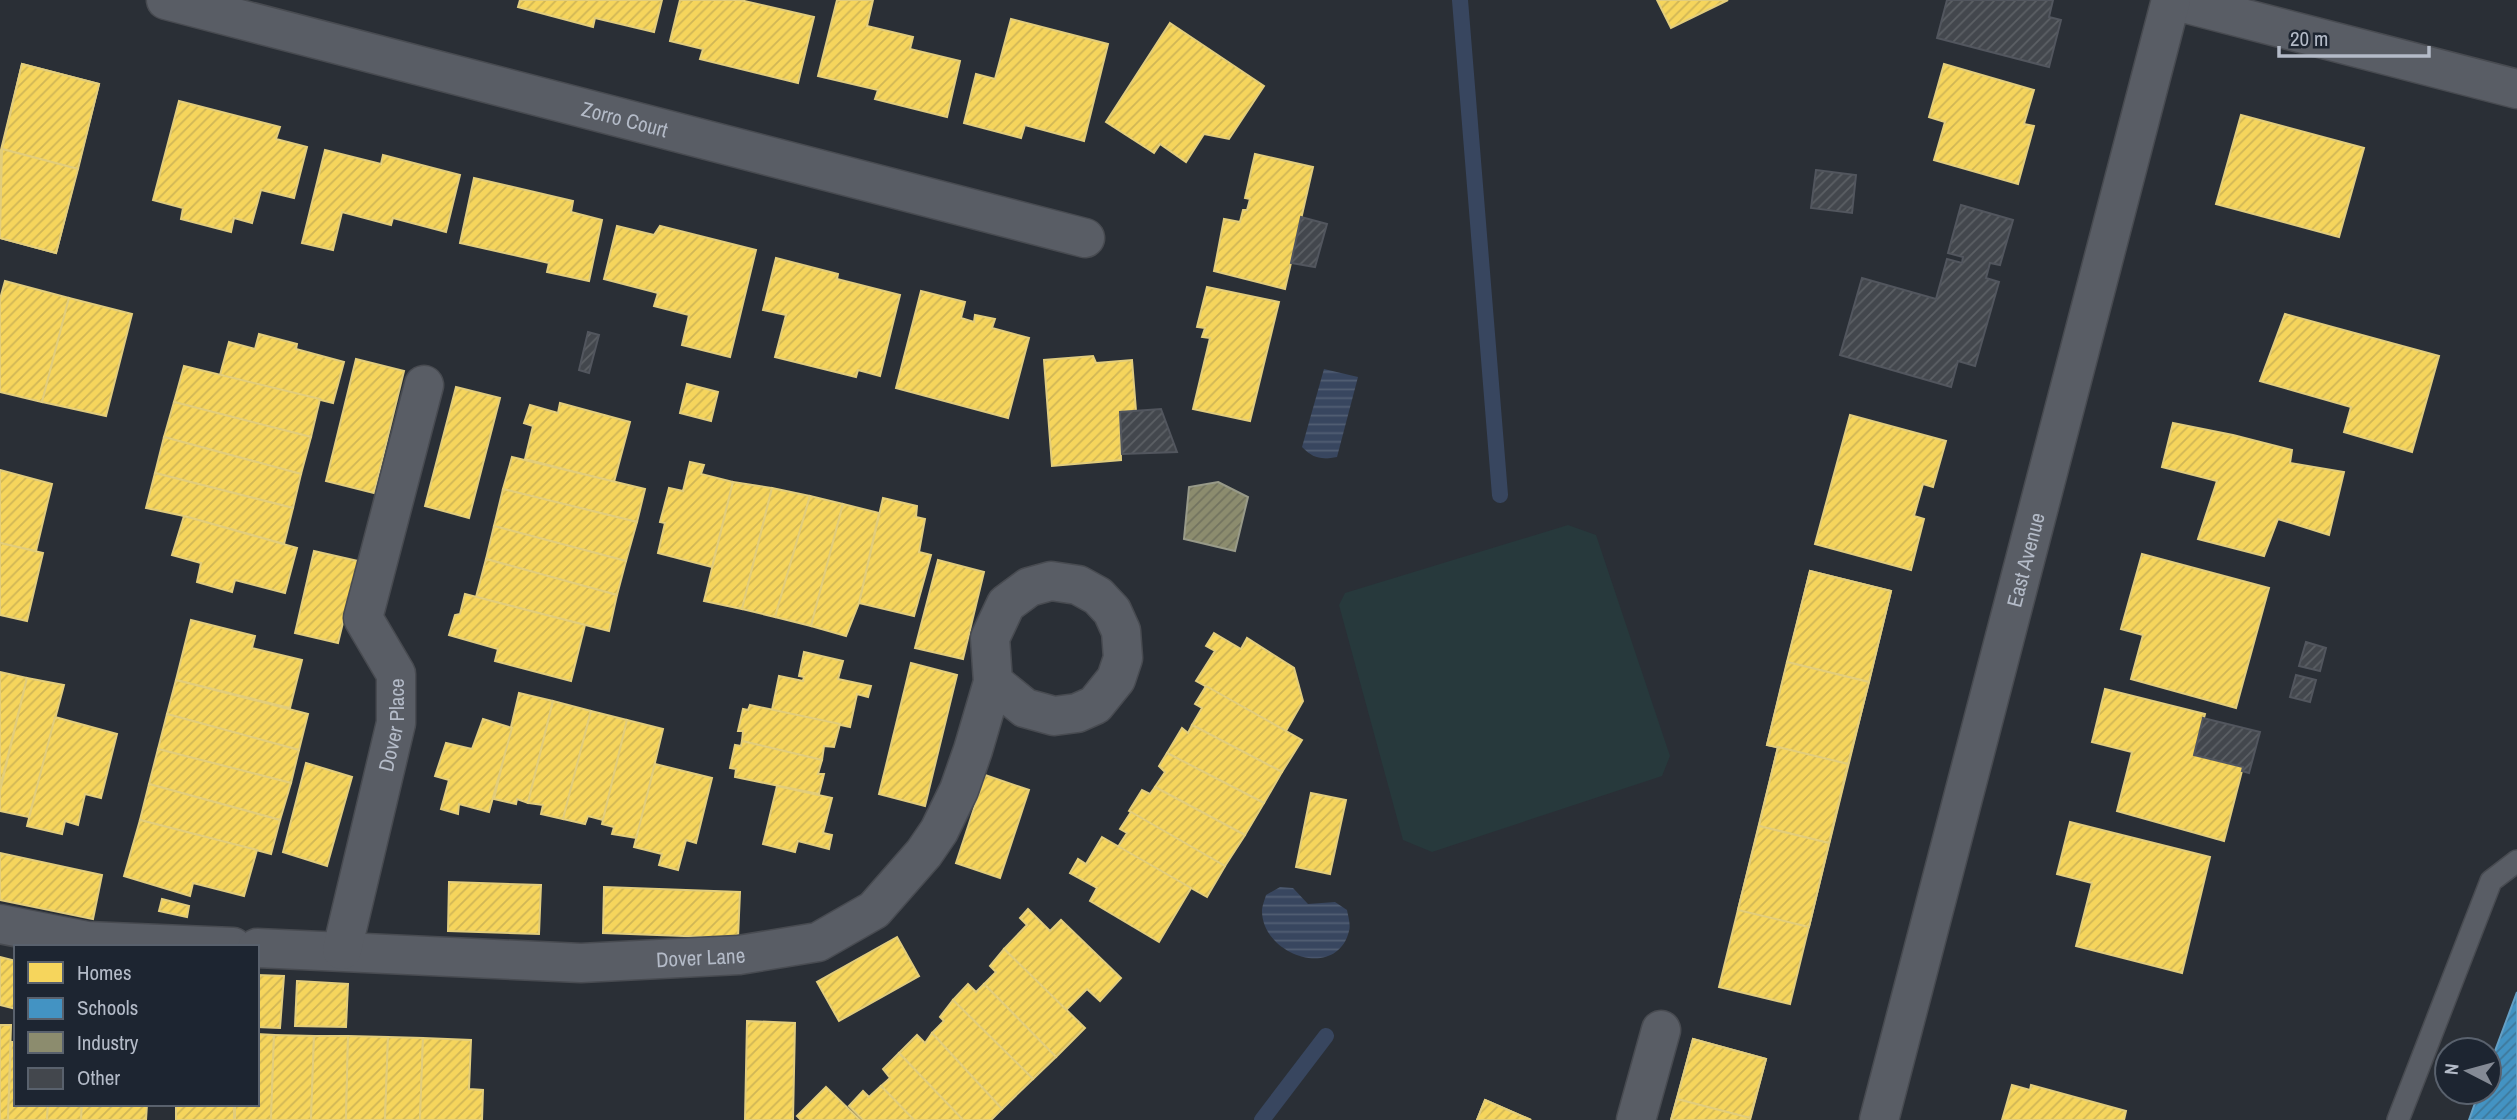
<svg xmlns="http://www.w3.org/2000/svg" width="2517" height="1120" font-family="'Archivo Narrow',sans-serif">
<defs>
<pattern id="water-rules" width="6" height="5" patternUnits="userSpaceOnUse" patternTransform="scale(1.75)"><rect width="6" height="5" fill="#38465f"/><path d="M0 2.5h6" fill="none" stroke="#525f74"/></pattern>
<pattern id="homes-hatch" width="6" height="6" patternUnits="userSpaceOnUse" patternTransform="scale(1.75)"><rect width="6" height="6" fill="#f6d55c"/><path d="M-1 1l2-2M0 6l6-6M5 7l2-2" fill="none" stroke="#d0b656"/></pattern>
<pattern id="schools-hatch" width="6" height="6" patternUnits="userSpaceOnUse" patternTransform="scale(1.75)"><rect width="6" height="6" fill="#4393c3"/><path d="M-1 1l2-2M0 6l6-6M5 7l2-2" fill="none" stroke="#3f789a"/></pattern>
<pattern id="industry-hatch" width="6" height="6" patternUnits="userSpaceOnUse" patternTransform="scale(1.75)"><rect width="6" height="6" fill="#8c8c6e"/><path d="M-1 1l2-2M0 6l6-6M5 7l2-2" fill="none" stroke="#72735f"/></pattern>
<pattern id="building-hatch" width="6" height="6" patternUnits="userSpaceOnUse" patternTransform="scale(1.75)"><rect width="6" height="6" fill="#43474d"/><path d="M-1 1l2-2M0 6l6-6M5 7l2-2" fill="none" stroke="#5c6065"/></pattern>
</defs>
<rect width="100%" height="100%" fill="#2a2f36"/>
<path fill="#27393c" d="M1568 525 1596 535 1670 756 1662 776 1432 852 1403 840 1339 605 1345 593Z"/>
<g fill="url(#water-rules)">
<path d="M1324 369 1358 377 1337 457C1320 460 1313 458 1302 447Z"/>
<path d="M1280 887 1293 888 1308 904 1335 902 1347 910C1348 916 1351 925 1349 931 1337 981 1262 955 1262 911 1262 906 1265 899 1266 895Z"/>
</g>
<g fill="url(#homes-hatch)" stroke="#e2cd7c" stroke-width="2">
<path d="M520 0H662L654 32 595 18 593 27 518 7Z"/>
<path d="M680 0H740L814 17 798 83 700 59 703 49 670 41Z"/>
<path d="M837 0H873L867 26 913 37 910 49 960 61 947 117 875 99 878 90 818 76Z"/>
<path d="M1657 0H1728L1671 28Z"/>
<path d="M1011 19 1108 44 1084 141 1025 125 1021 138 964 123 976 74 995 79Z"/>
<path d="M1170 23 1264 86 1229 139 1204 134 1186 162 1160 144 1154 153 1106 122Z"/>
<path d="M22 64 99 84 56 253 0 238V154Z"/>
<path d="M22 64 99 84 78 169 2 149Z"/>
<path d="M1944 64 2034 90 2024 124 2034 126 2018 184 1934 160 1945 122 1929 117Z"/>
<path d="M179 101 280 127 276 139 307 147 294 198 261 190 252 223 234 218 231 232 181 219 183 208 153 200Z"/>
<path d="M2241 115 2364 148 2339 237 2216 204Z"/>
<path d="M2 149 78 169 56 253 0 238Z"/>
<path d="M325 150 381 164 383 155 460 175 446 232 393 218 391 225 342 212 333 250 302 243Z"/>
<path d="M1255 154 1313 167 1285 289 1214 271 1224 219 1240 222 1243 210H1247L1250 199 1245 198Z"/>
<path d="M474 178 573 201 571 212 602 220 589 281 547 272 549 263 460 243Z"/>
<path d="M617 226 654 235 660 226 756 250 730 357 682 345 689 315 654 306 658 293 604 279Z"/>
<path d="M776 258 838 274 837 279 900 295 880 376 858 370 856 377 775 357 786 315 763 310Z"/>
<path d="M5 281 69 298 42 402 0 392V299Z"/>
<path d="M1207 287 1279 302 1250 421 1193 409 1210 338 1202 337 1205 328 1197 327Z"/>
<path d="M921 291 965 302 961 318 974 322 975 315 995 319 992 328 1029 338 1008 418 896 388Z"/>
<path d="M69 298 132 314 106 416 42 402Z"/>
<path d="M2285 314 2439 356 2412 452 2344 432 2351 407 2260 381Z"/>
<path d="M259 334 297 344 296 349 344 362 333 403 220 375 229 342 255 349Z"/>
<path d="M1093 356 1096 363 1132 360 1136 411 1120 412 1121 460 1052 466 1044 360Z"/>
<path d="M356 359 404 371 374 493 326 481Z"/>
<path d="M184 366 320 399 311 437 174 402Z"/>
<path d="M687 384 718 392 711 421 680 413Z"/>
<path d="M456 387 500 398 469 518 425 506Z"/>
<path d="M174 402 311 437 301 474 164 437Z"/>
<path d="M560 403 630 422 614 482 525 459 533 426 524 423 530 405 558 413Z"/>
<path d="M1850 415 1946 441 1933 487 1923 484 1914 516 1924 519 1911 570 1815 544Z"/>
<path d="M2173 423 2233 435 2292 450 2290 463 2344 472 2329 535 2278 519 2264 556 2198 539 2217 481 2162 467Z"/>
<path d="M164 437 301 474 293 508 155 473Z"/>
<path d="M512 457 645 489 637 522 503 489Z"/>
<path d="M690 462 704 465 701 474 733 482 712 567 658 553 665 523 660 522 669 488 683 491Z"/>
<path d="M0 470 52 484 36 551 0 543Z"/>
<path d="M155 473 293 508 284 544 184 516 146 508Z"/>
<path d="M733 482 772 488 742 609 704 601Z"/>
<path d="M772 488 810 496 775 617 742 609Z"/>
<path d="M503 489 637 522 626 561 494 526Z"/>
<path d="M810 496 843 504 811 626 775 617Z"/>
<path d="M883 498 917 506 916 517 925 519 919 552 931 555 914 616 859 603Z"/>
<path d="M843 504 879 513 859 603 846 636 811 626Z"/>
<path d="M184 516 297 548 285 593 235 580 232 592 197 582 201 563 172 555Z"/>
<path d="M494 526 626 561 617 595 486 559Z"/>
<path d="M0 543 43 553 27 621 0 615Z"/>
<path d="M314 551 358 561 338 643 295 633Z"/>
<path d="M2142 554 2269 588 2236 708 2131 679 2143 635 2121 629Z"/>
<path d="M486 559 617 595 609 631 476 597Z"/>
<path d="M938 560 984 572 963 659 915 648Z"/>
<path d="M1810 571 1891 591 1790 1004 1719 987 1778 747 1767 745Z"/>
<path d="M1810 571 1891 591 1869 682 1787 662Z"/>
<path d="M465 594 585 625 571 681 495 661 498 649 449 635 455 615 460 614Z"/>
<path d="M191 620 255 636 252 648 302 660 290 708 176 680Z"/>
<path d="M1214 633 1241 649 1247 638 1294 668 1303 701 1286 731 1196 681 1215 651 1206 646Z"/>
<path d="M804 652 843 661 838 679 871 686 868 697 857 694 850 727 772 710 779 676 803 681 804 677 799 676Z"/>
<path d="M1787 662 1869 682 1848 764 1767 745Z"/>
<path d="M911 663 957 675 925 806 879 794Z"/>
<path d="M0 672 27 678 0 788Z"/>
<path d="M27 678 64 685 29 817 0 811V791Z"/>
<path d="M176 680 308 714 299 750 167 714Z"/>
<path d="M1206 686 1302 740 1282 772 1192 725 1202 708 1195 704Z"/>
<path d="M2105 689 2205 714 2194 755 2243 767 2224 841 2117 811 2132 752 2092 742Z"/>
<path d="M519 693 553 701 528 803 517 799 516 804 494 799Z"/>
<path d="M553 701 591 711 563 819 541 814 543 805 528 803Z"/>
<path d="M750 705 840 724 834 747 824 746 822 760 742 741 743 731H738L743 709 748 710Z"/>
<path d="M591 711 627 720 603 820 588 816 585 824 563 819Z"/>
<path d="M167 714 299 750 291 783 158 749Z"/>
<path d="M55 717 117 734 101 798 85 794 78 825 65 821 62 834 27 826Z"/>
<path d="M483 719 512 728 489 812 459 804 458 814 441 809 449 780 435 776 446 743 472 749Z"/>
<path d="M627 720 663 729 637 838 612 834 614 827 602 824Z"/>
<path d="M1192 725 1282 772 1264 803 1167 753 1182 728 1188 733Z"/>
<path d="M742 741 822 760 818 774H824L819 794 735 777 736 769 730 768 735 745 741 746Z"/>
<path d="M1778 747 1848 764 1829 843 1759 826Z"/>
<path d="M158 749 291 783 280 820 149 784Z"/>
<path d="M1167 753 1264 803 1245 835 1155 787 1165 772 1159 766Z"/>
<path d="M306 763 352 777 327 866 283 852Z"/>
<path d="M655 764 712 778 696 843 686 840 678 870 659 865 662 854 634 847Z"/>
<path d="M985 775 1029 790 1000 878 956 863Z"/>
<path d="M149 784 280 820 271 854 140 820Z"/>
<path d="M777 786 832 798 823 833 832 835 829 849 798 841 795 852 763 844Z"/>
<path d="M1155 787 1245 835 1225 866 1129 811 1142 790 1150 794Z"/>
<path d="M1311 793 1346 800 1330 874 1296 867Z"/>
<path d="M1131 812 1225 866 1207 897 1118 847 1127 833 1120 829Z"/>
<path d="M140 820 257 850 244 896 193 883 190 896 124 876Z"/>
<path d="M2070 822 2210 857 2182 973 2076 946 2092 883 2057 874Z"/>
<path d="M1759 826 1829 843 1809 927 1738 910Z"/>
<path d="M1102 837 1191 888 1159 942 1090 901 1097 888 1070 873 1078 859 1086 864Z"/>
<path d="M0 853 102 875 93 919 0 900Z"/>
<path d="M449 882 541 885 539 934 448 931Z"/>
<path d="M604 887 740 892 738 938 603 933Z"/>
<path d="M162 899 189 906 187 917 159 911Z"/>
<path d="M1028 909 1050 931 1061 920 1121 978 1100 1001 1087 989 1066 1010 1004 949 1027 925 1020 918Z"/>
<path d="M897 937 919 976 839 1021 817 982Z"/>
<path d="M1004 949 1085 1028 1056 1057 984 984 996 972 990 966Z"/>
<path d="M0 957 16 961V1009L0 1005Z"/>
<path d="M257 975 284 976 280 1028 257 1027Z"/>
<path d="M297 981 348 984 346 1027 295 1026Z"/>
<path d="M968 984 976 992 984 984 1056 1057 1033 1079 953 1000Z"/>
<path d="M953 1000 1033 1079 1002 1109 932 1033 944 1021 940 1017Z"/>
<path d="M747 1021 795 1023 793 1120H745Z"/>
<path d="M0 1025H11L8 1120H0Z"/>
<path d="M932 1033 1002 1109 991 1120H963L899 1053 917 1035 925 1043Z"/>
<path d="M257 1034 274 1035 271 1120H235V1104H257Z"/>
<path d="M274 1035 314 1036 311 1120H271Z"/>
<path d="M314 1036H348L346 1120H311Z"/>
<path d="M348 1036 388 1037 385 1120H346Z"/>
<path d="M388 1037 423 1038 420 1120H385Z"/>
<path d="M423 1038 471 1040 469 1089 483 1090 482 1120H420Z"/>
<path d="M1693 1039 1766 1059 1750 1120H1671Z"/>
<path d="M1693 1039 1766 1059 1750 1118 1677 1099Z"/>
<path d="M11 1042H16V1104H48L47 1120H8Z"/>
<path d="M899 1053 963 1120H914L881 1086 890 1078 883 1069Z"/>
<path d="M2012 1085 2030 1090 2031 1085 2126 1111 2124 1120H2002Z"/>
<path d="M881 1086 914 1120H863L849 1106 863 1091 869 1097Z"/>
<path d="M826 1087 860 1120H801L797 1116Z"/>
<path d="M1677 1099 1750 1118V1120H1671Z"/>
<path d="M1485 1100 1531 1120H1477Z"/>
<path d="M1485 1100 1531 1120H1477Z"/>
<path d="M48 1104H82L81 1120H47Z"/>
<path d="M82 1104H147L146 1120H81Z"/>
<rect x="176" y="1104" width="58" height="16"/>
</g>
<path fill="url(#schools-hatch)" stroke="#659fc4" stroke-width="2" d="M2517 992V1120H2469L2479 1092H2489V1067Z"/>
<path fill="url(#industry-hatch)" stroke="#989a89" stroke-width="2" d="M1218 482 1248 497 1235 551 1184 539 1189 487Z"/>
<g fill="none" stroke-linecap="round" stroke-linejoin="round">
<g stroke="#38465f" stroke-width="16">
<path d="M1460 0 1500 495"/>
<path d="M1262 1120 1326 1036"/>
</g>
</g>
<g fill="url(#building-hatch)" stroke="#52565e" stroke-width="2">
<path d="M1947 0H2053L2049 17 2061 20 2049 67 1937 38Z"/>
<path d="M1816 170 1856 175 1852 213 1811 208Z"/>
<path d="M1961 205 2013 220 2000 265 1990 263 1986 278 1999 282 1975 366 1958 361 1951 387 1840 355 1862 278 1936 299 1947 259 1962 263 1963 257 1948 253Z"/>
<path d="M1301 217 1327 224 1315 267 1291 263Z"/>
<path d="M588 332 599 335 589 373 579 370Z"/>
<path d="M1161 409 1177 452 1122 454 1120 412Z"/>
<path d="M2306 642 2326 648 2320 671 2299 666Z"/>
<path d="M2296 675 2316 680 2310 702 2290 697Z"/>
<path d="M2203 718 2260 732 2249 773 2242 771 2243 767 2194 755Z"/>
</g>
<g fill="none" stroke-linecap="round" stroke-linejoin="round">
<g stroke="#484b51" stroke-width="24">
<path id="service" d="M2398 1120 2491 881 2517 861"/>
</g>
<g stroke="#484b51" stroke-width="41">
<g id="minor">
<path id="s1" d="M166 0 1085 238"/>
<path d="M2172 0 2517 89"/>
<path d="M0 924 87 941 233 947"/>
<path id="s2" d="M257 948 581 963 739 955 818 942 874 910 924 853 939 831 959 790 973 750 993 682 990 638 1006 604 1029 587 1051 581 1078 585 1098 596 1112 611 1121 631 1123 658 1116 679 1095 705 1077 713 1054 716 1025 708 993 682"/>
<path id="s3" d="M342 950 396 723V674L363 618 424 385"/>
<path d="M1636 1120 1661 1030"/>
</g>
</g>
<g stroke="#484b51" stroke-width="41">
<g id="tertiary">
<path id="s4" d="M1879 1120 2171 0"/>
</g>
</g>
<use href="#service" stroke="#595d65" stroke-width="21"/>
<use href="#minor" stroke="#595d65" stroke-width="38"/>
<use href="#tertiary" stroke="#595d65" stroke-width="38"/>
</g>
<g text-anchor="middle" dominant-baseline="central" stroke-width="7" stroke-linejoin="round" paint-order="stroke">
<g font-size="21" fill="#b4bbc8" stroke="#1d2531">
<text stroke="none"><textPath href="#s1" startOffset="474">Zorro Court</textPath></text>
<text stroke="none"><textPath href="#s4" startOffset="579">East Avenue</textPath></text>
<text stroke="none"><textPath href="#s3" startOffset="231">Dover Place</textPath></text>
<text stroke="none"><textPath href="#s2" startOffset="444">Dover Lane</textPath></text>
</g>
</g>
<rect x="14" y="945" width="245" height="161" fill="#1d2531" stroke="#59616d" stroke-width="2"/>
<rect x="28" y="962" width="35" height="21" fill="#f6d55c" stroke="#59616d" stroke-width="2"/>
<text x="77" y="980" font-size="21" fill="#b4bbc8">Homes</text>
<rect x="28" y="998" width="35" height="21" fill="#4393c3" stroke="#59616d" stroke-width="2"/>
<text x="77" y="1015" font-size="21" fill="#b4bbc8">Schools</text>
<rect x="28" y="1032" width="35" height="21" fill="#8c8c6e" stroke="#59616d" stroke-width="2"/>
<text x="77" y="1050" font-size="21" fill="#b4bbc8">Industry</text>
<rect x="28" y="1068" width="35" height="21" fill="#43474d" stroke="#59616d" stroke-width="2"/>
<text x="77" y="1085" font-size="21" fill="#b4bbc8">Other</text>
<g transform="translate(2468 1071) rotate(276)"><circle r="33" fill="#1d2531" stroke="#59616d" stroke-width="2"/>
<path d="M0-5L12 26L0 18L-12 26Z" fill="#848a95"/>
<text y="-10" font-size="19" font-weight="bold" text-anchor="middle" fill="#b4bbc8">N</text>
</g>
<path d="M2279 46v10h150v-10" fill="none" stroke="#b4bbc8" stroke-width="3.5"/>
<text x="2290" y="46" font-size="21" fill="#b4bbc8" stroke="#1d2531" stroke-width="5" paint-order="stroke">20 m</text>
</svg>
